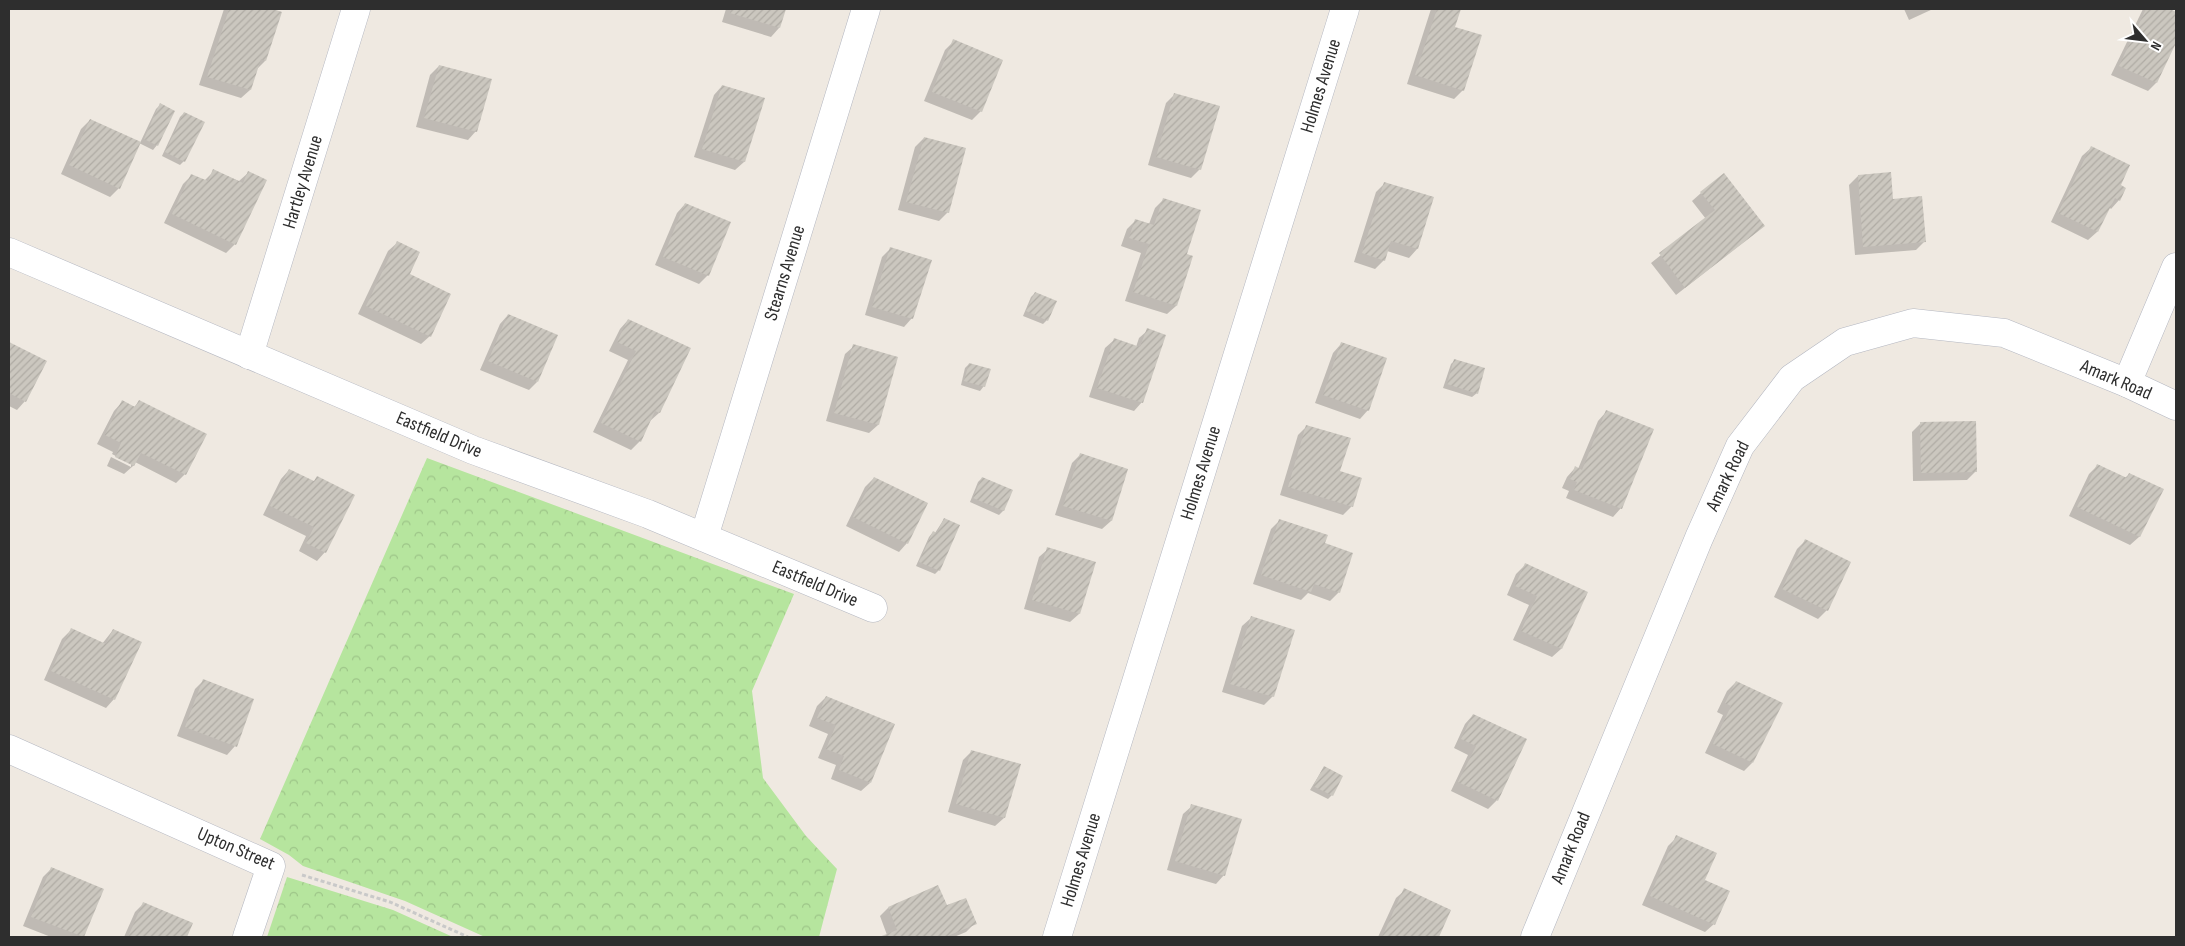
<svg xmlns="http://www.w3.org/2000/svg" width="2185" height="946" font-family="'Sofia Sans Condensed',sans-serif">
<defs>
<pattern id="forest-crowns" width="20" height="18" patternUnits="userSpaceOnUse" patternTransform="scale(1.25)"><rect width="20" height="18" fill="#b6e59e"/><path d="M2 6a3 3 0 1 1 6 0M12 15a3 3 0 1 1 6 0" fill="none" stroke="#9dc588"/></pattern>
<pattern id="building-hatch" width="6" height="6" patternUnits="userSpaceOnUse" patternTransform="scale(1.25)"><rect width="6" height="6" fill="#cbc7bf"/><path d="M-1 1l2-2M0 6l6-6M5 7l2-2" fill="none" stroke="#afaba4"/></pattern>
</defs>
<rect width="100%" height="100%" fill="#efe9e1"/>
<g fill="url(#forest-crowns)">
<path d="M427 458 794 594 752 691 763 778 806 836 837 869 819 937H485L405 901 303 866 289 855 260 839Z"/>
<path d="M287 877 393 910 453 937H267Z"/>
</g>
<g fill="#0003">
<path d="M224 9H269L280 13 265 61 256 70 250 90 241 98 199 85Z"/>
<path d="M726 9H785L779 28 771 37 722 22Z"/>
<path d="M1431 9H1459L1453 27 1463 90 1454 99 1407 84Z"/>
<path d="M1904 9H1933L1909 20Z"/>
<path d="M2143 9H2167L2176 13V40L2156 83 2148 91 2111 75Z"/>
<path d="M954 41 981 111 972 120 924 101 945 50Z"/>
<path d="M439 66 476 131 468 140 416 127 430 75Z"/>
<path d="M722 86 764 99 744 162 735 170 694 157 714 95Z"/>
<path d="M1175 94 1200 169 1191 178 1148 165 1166 103Z"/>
<path d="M160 105 157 145 153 150 139 143 119 188 110 197 61 174 81 129 90 120 140 143 156 109Z"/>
<path d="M184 113V161L180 165 162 156 180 117Z"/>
<path d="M924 138 948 212 939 221 898 210 915 147Z"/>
<path d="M2091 148 2119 186V200L2111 209 2109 207 2097 232 2088 240 2051 222 2082 156Z"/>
<path d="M214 171 239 181 248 173 235 244 226 253 164 223 183 184 192 175 204 181Z"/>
<path d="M1858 176 1892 200 1924 242 1916 250 1855 255 1849 185Z"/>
<path d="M1385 183 1433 198 1417 249 1409 258 1387 251 1384 260 1375 269 1354 262 1376 192Z"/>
<path d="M1701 193 1764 226 1676 295 1651 263 1706 219 1692 201Z"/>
<path d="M1163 200 1186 255 1176 306 1167 314 1125 301 1141 253 1121 246 1127 229 1136 220 1149 224 1155 208Z"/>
<path d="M685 204 708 275 699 284 655 265 677 213Z"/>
<path d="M397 243 430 336 421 344 358 314 388 251Z"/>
<path d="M891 248 912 318 904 327 865 315 882 257Z"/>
<path d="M1035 293 1047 320 1043 324 1023 316 1031 297Z"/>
<path d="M508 315 537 382 529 390 480 370 500 324Z"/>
<path d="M628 320 659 413 650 421 640 441 631 450 593 432 628 360 609 351 620 329Z"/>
<path d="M1148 330 1142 402 1134 411 1089 397 1105 348 1114 340 1136 347 1139 338Z"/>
<path d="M9 343 46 362 25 401 17 410 9 406Z"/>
<path d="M1341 344 1368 410 1360 419 1315 403 1333 353Z"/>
<path d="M854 346 897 358 878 425 869 433 826 421 845 354Z"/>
<path d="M1455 360 1477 393 1472 397 1443 388 1451 364Z"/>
<path d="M969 364 984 386 980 391 961 385 965 368Z"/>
<path d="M122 402 133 408 139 402 185 474 176 483 135 462 133 466 124 474 107 466 111 457 131 467V464L112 454 113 452 97 444 114 411Z"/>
<path d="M1606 412 1621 508 1613 517 1566 498 1569 491 1562 488 1567 477 1575 468 1578 469 1598 421Z"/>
<path d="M1920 424 1976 471 1967 480 1913 481 1912 432Z"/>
<path d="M1307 426 1339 472 1352 506 1343 515 1280 495 1298 435Z"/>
<path d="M1080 455 1127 470 1111 521 1102 529 1055 515 1072 463Z"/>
<path d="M2098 465 2125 478 2129 474 2162 490 2139 537 2130 545 2069 516 2089 474Z"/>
<path d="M289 470 325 552 317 561 299 551 306 536 263 515 281 479Z"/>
<path d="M874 478 907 543 899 552 846 526 865 487Z"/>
<path d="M982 478 1011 490 1003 511 999 515 970 502 978 482Z"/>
<path d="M944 519 939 570 935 574 916 566 929 537 933 532 935 533Z"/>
<path d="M1280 520 1323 544 1339 592 1330 601 1308 593 1301 600 1253 584 1271 529Z"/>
<path d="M1805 541 1827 610 1818 619 1774 597 1797 549Z"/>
<path d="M1048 549 1094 562 1079 614 1070 622 1024 609 1039 557Z"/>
<path d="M1525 565 1586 592 1561 649 1552 657 1513 640 1529 605 1507 595 1516 574Z"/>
<path d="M1251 618 1273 696 1264 705 1222 692 1242 626Z"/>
<path d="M71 630 102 644 113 630 114 699 106 708 44 680 62 639Z"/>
<path d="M203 681 235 746 227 755 177 736 195 689Z"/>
<path d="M1736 682 1752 763 1744 771 1705 753 1723 715 1717 712 1727 691Z"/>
<path d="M826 697 870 783 861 791 831 779 836 765 818 758 828 734 809 726 817 706Z"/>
<path d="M1473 715 1497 800 1488 809 1451 791 1468 755 1454 748 1465 724Z"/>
<path d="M972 751 1004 818 995 826 948 812 963 760Z"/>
<path d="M1324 767 1332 795 1328 799 1310 790Z"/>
<path d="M1192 806 1224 875 1216 884 1167 870 1183 814Z"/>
<path d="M1677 837 1704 881 1714 924 1705 932 1642 905 1668 846Z"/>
<path d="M51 869 102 890 83 937H51L23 926 43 877Z"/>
<path d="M938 887 946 907 975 923 966 932 954 937H882L887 935 880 916 888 908Z"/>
<path d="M1405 890 1450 910 1438 937H1378L1396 898Z"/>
<path d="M144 903 192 924 186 937H124L135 912Z"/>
</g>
<g fill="url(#building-hatch)">
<path d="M229 9H273L282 12 266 61 261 59 251 90 207 77Z"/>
<path d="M731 9H786L780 28 730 13Z"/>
<path d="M1437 9H1461L1455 27 1482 35 1464 91 1415 75Z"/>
<path d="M2146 9H2170L2176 12V43L2157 83 2119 66Z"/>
<path d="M953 39 1003 60 982 112 932 92Z"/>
<path d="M439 65 492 79 477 132 424 118Z"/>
<path d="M722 85 765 98 745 162 702 149Z"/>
<path d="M1174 93 1220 106 1201 170 1156 157Z"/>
<path d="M160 103 175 111 158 146 144 139Z"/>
<path d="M184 112 205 122 185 162 165 152Z"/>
<path d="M90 119 141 142 120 189 69 165Z"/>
<path d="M924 137 966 148 949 213 906 202Z"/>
<path d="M2091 146 2130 165 2121 185 2126 188 2120 201 2115 198 2098 232 2058 213Z"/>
<path d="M213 169 243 183 248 171 267 180 236 245 172 214 191 174 208 181Z"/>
<path d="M1891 172 1893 199 1922 196 1926 242 1863 247 1858 175Z"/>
<path d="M1724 173 1765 226 1685 288 1659 253 1715 210 1700 192Z"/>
<path d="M1384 182 1434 197 1418 249 1391 241 1385 261 1362 253Z"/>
<path d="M1163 198 1201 210 1187 254 1193 256 1177 306 1133 292 1149 244 1129 238 1135 219 1154 225Z"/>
<path d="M685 203 731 222 709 276 663 257Z"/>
<path d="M397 241 420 252 410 274 451 294 431 337 366 306Z"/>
<path d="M890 247 932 260 913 319 872 307Z"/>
<path d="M1035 292 1057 301 1048 321 1026 311Z"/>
<path d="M508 314 558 335 538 382 488 361Z"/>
<path d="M628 319 691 348 660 413 655 411 641 442 601 423 636 351 617 342Z"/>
<path d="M1147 328 1166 335 1143 403 1097 388 1114 338 1140 347Z"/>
<path d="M9 342 47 361 26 402 9 393Z"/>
<path d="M1341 342 1387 358 1369 411 1323 395Z"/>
<path d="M853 344 898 357 879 425 834 413Z"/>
<path d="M1454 359 1485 368 1478 394 1447 384Z"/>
<path d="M969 363 991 369 985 387 964 381Z"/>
<path d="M122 400 135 407 139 400 207 434 186 475 141 453 134 466 115 457 121 443 105 435Z"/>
<path d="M1606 410 1654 429 1622 509 1574 490 1577 482 1570 479 1575 466 1582 470Z"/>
<path d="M1976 421 1977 472 1921 473 1920 422Z"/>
<path d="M1306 425 1351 438 1340 471 1362 478 1353 507 1288 487Z"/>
<path d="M1080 453 1128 469 1112 521 1063 506Z"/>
<path d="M2097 464 2127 478 2129 473 2164 489 2140 537 2077 507Z"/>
<path d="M289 469 314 481 317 476 355 495 326 553 306 543 314 527 270 506Z"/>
<path d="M874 477 928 503 908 544 853 517Z"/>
<path d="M982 477 1013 490 1004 511 973 498Z"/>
<path d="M944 518 960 525 940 571 919 562 933 531 937 533Z"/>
<path d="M1279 519 1328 535 1325 543 1353 553 1340 593 1314 584 1311 592 1261 575Z"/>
<path d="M1805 539 1851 562 1828 611 1782 589Z"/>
<path d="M1047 547 1096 562 1080 614 1032 600Z"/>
<path d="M1525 563 1588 592 1562 649 1521 631 1537 596 1515 586Z"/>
<path d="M1251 616 1295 630 1274 697 1230 684Z"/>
<path d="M71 628 106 644 113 629 142 642 115 700 51 671Z"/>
<path d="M203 679 254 699 237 747 185 727Z"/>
<path d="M1736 681 1783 703 1753 763 1713 744 1731 706 1725 703Z"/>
<path d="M826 696 895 724 871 783 839 770 844 756 826 749 836 725 817 718Z"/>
<path d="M1473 714 1527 739 1498 801 1458 782 1476 746 1461 739Z"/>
<path d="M971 750 1021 764 1005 818 956 804Z"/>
<path d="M1324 766 1343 776 1333 796 1313 786Z"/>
<path d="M1191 804 1242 819 1225 876 1175 861Z"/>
<path d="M1676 835 1717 853 1705 880 1730 891 1715 925 1650 896Z"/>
<path d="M51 867 104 889 84 937 31 917Z"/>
<path d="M938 885 947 905 966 898 977 924 945 937H879L897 930 888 907Z"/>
<path d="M1404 888 1451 910 1439 937H1382Z"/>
<path d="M143 902 193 923 187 937H128Z"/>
</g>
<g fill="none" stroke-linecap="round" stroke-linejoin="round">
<g stroke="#b4b7c1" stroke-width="29">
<g id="minor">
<path d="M9 252 473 450 648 514 873 608"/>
<path d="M249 355 356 9"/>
<path d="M2127 383 2176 267"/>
<path d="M704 537 866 9"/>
<path d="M9 749 271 866 247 937"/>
<path d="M1057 937 1345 9"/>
<path d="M1535 937 1699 538 1740 446 1792 378 1845 342 1913 323 2004 333 2127 383 2176 406"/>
</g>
</g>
<path stroke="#c9c9c9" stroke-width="3" stroke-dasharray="4 2.5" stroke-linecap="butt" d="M302 875 390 902 468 937"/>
<use href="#minor" stroke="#fff" stroke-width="28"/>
</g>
<g text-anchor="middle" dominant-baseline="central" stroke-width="4" stroke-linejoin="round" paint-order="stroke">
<g font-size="19" fill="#2e2e2e" stroke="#fff">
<text transform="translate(1321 86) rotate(-73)">Holmes Avenue</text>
<text transform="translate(303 182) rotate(-73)">Hartley Avenue</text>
<text transform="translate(785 273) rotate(-73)">Stearns Avenue</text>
<text transform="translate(2116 380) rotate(23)">Amark Road</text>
<text transform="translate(439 435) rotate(23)">Eastfield Drive</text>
<text transform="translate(1201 473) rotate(-73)">Holmes Avenue</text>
<text transform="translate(1728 476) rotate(-64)">Amark Road</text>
<text transform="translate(815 584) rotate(23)">Eastfield Drive</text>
<text transform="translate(1571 848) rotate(-68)">Amark Road</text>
<text transform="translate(236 849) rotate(23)">Upton Street</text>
<text transform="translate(1081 860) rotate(-73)">Holmes Avenue</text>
</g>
</g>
<rect width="2185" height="946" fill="none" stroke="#2e2e2e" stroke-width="20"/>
<g transform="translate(2145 40) rotate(118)" stroke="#ffffff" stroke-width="4" paint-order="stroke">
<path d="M0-4L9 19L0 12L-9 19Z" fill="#2e2e2e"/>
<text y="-8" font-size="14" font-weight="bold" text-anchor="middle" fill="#2e2e2e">N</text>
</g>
</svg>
